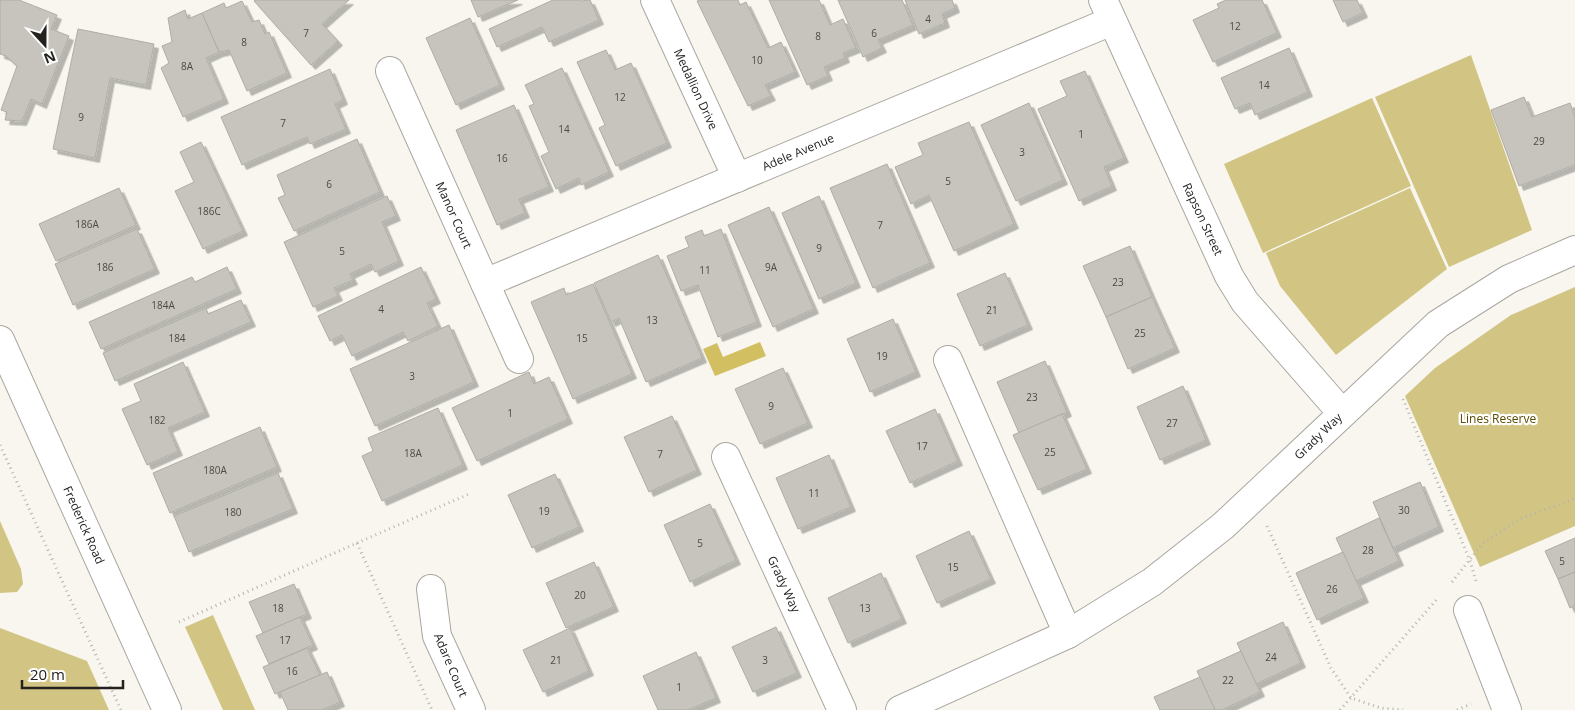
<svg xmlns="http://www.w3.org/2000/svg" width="1575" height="710" font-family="'Open Sans',sans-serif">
<defs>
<filter id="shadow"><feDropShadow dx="4.5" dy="4.5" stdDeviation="0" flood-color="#0004"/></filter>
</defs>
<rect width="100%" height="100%" fill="#f8f6ee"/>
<g fill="#d2c584">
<path d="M1471 55 1532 230 1449 267 1375 97Z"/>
<path d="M1372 98 1411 186 1263 253 1224 164Z"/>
<path d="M1410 188 1447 269 1336 355 1280 286 1266 253Z"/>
<path d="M1575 287V526L1480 567 1405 396 1435 368 1511 315Z"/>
<path d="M0 521 21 569 23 584 17 592 0 593Z"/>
<path d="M213 615 255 710H223L185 627Z"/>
<path d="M0 628 87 661 109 710H0Z"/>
</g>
<path fill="#d2bf61" d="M760 342 766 356 715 376 703 349 717 343 723 357Z"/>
<g fill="#c6c4bd" stroke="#aeada5" filter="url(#shadow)">
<path d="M0 0H19L57 15 51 29 69 36 42 104 31 99 22 121 5 120 7 112 1 110 17 66 6 56 0 54Z"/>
<path d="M255 0H349L322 24 338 41 311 65 254 1Z"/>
<path d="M471 0H518L478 17Z"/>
<path d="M553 0H580L581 1 590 0 599 20 549 42 542 27 497 47 489 29Z"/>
<path d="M701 0H738L740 5 746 2 768 48 781 42 795 72 765 85 771 96 748 106 697 1Z"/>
<path d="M769 0H819L830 25 843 19 856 48 843 53 845 58 824 67 828 76 807 85Z"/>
<path d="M838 0H902L913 25 878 40 882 48 863 57Z"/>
<path d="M905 0H952L955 8 942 14 945 23 919 34Z"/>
<path d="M1226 0H1262L1277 33 1213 62 1193 20 1219 8 1217 4Z"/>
<path d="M1333 0H1357L1363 13 1343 22Z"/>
<path d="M242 1 252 22 259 20 265 34 269 32 287 73 247 91 229 50 219 52 202 13 224 3 226 8Z"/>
<path d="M185 10 188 19 202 13 219 52 206 58 224 99 183 117 161 68 169 63 162 46 172 42 168 18Z"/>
<path d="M470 18 500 85 456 105 426 38Z"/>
<path d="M78 29 154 44 146 85 110 78 95 158 53 149Z"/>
<path d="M1289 48 1308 92 1255 115 1250 103 1235 109 1221 78Z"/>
<path d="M606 50 615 70 631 63 667 143 616 166 599 128 605 125 577 62Z"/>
<path d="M562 68 609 172 581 185 579 178 556 189 541 156 549 152 529 106 534 104 525 85Z"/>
<path d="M330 69 343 100 335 104 346 129 310 144 307 137 242 165 221 117Z"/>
<path d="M1085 71 1124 158 1104 167 1112 186 1079 201 1038 109 1067 96 1060 81Z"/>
<path d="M1524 97 1532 117 1570 103 1575 117V165L1519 186 1491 110Z"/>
<path d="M1029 103 1063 180 1016 201 981 125Z"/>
<path d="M514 105 549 187 519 199 525 213 497 225 456 130Z"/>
<path d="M969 122 1014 224 954 251 929 195 911 204 895 167 923 155 918 143Z"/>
<path d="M357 139 380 192 294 231 278 198 285 195 277 175Z"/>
<path d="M201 142 243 231 203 249 175 191 194 182 180 152Z"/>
<path d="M887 164 930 263 873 288 830 188Z"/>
<path d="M119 188 136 225 56 261 39 224Z"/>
<path d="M387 196 396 216 382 222 399 261 375 272 371 264 350 274 353 280 334 288 338 296 313 307 284 242Z"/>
<path d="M819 196 856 283 819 299 782 213Z"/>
<path d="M769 207 814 309 773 327 728 225Z"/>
<path d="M137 229 155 269 73 305 55 264Z"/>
<path d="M721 229 757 322 718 337 698 285 681 291 667 256 689 247 685 237 702 230 704 236Z"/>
<path d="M1130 246 1152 297 1106 317 1083 266Z"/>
<path d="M658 255 702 358 646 382 619 318 611 322 594 283Z"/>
<path d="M227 267 237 289 101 349 89 322 192 277 195 282Z"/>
<path d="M421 267 436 299 427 303 438 326 408 341 403 332 352 356 342 335 330 341 318 316Z"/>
<path d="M1005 273 1028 325 980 346 957 294Z"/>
<path d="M593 284 632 374 573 399 531 302 564 288 566 295Z"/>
<path d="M1152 297 1175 348 1128 369 1106 317Z"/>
<path d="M241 300 251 322 115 381 103 353 206 308 208 314Z"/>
<path d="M893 319 916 372 870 392 847 339Z"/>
<path d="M449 325 474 382 375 426 350 369Z"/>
<path d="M1045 361 1067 412 1019 433 997 382Z"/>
<path d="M183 362 205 412 168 428 178 451 147 465 122 409 141 401 134 384Z"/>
<path d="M783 368 808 423 760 444 735 389Z"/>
<path d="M529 372 534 384 549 377 568 419 477 461 452 408Z"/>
<path d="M1183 386 1206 440 1160 460 1137 407Z"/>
<path d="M438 408 463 465 382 501 362 456 373 451 368 438Z"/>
<path d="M935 409 958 461 910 483 886 431Z"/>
<path d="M1062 414 1087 469 1038 490 1013 435Z"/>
<path d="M672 416 697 470 649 492 624 437Z"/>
<path d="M260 427 277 467 170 513 153 473Z"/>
<path d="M829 455 851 507 798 529 776 478Z"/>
<path d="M278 473 293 509 189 552 174 516Z"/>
<path d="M555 474 579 527 532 548 508 495Z"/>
<path d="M1420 482 1439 527 1393 548 1373 502Z"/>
<path d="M710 504 736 560 690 582 664 525Z"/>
<path d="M1379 518 1399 561 1356 581 1336 538Z"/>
<path d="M969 531 991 579 937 603 916 556Z"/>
<path d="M1575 538V572L1558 579 1545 551Z"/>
<path d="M1343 552 1364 598 1317 620 1296 573Z"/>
<path d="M594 562 614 607 566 628 546 583Z"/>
<path d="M1575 572V605L1570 608 1558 579Z"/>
<path d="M881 573 902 619 848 643 828 598Z"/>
<path d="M294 584 307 614 263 633 249 602Z"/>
<path d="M300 617 313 645 269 664 256 636Z"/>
<path d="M1283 622 1301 663 1256 684 1237 643Z"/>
<path d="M776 627 797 673 753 692 732 647Z"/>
<path d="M570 628 589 671 543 692 523 650Z"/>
<path d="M307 648 320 675 275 694 263 667Z"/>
<path d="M1241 651 1260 692 1222 710H1215L1197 671Z"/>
<path d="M696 652 716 698 688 710H658L643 676Z"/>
<path d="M327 672 340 702 322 710H288L280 692Z"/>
<path d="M1200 677 1215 710H1160L1154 697Z"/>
</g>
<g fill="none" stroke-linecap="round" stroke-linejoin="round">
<g stroke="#a9a7a0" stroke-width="30">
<g id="minor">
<path d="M655 0 737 178"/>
<path d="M1103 0 1229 276 1245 302 1342 413"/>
<path d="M390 71 519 359"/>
<path d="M485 283 1112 21"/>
<path d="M948 360 1068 634"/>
<path d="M726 457 842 710"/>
<path d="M431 589 437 636 471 710"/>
<path d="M1468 610 1507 710"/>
<path d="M900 710 1068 634 1152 582 1223 526 1438 324 1509 279 1575 250"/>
</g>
</g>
<g stroke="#a9a7a0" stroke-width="30">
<path id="major" d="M0 340 167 710"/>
</g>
<g stroke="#b5b4ad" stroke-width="3" stroke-dasharray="1 4" stroke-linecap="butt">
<path d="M1403 399 1470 561 1476 581"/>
<path d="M0 445 121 710"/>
<path d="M1267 526 1331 668 1351 698 1381 708 1403 710"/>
<path d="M357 543 469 494"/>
<path d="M1452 582 1483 543 1522 518 1575 499"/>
<path d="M179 622 357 543 432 710"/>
<path d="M1340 710 1438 598"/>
<path d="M1457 710 1471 704"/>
</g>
<use href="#minor" stroke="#fff" stroke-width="28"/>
<use href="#major" stroke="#fff" stroke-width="28"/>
</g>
<g text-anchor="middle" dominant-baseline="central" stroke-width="4.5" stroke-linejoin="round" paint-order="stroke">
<g font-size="10" fill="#4c4a46">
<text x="928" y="19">4</text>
<text x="1235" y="26">12</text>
<text x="306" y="33">7</text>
<text x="874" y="33">6</text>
<text x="818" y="36">8</text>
<text x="244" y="42">8</text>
<text x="757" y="60">10</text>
<text x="187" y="66">8A</text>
<text x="1264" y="85">14</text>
<text x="620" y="97">12</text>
<text x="81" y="117">9</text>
<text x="283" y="123">7</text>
<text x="564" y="129">14</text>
<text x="1081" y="134">1</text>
<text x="1539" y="141">29</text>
<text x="1022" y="152">3</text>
<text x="502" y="158">16</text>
<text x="948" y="181">5</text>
<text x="329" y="184">6</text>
<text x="209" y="211">186C</text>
<text x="87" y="224">186A</text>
<text x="880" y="225">7</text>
<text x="819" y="248">9</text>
<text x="342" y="251">5</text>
<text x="105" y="267">186</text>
<text x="771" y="267">9A</text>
<text x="705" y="270">11</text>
<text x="1118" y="282">23</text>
<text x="163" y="305">184A</text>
<text x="381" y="309">4</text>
<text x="992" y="310">21</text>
<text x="652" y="320">13</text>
<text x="1140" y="333">25</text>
<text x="177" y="338">184</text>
<text x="582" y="338">15</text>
<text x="882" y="356">19</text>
<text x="412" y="376">3</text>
<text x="1032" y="397">23</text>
<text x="771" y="406">9</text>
<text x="510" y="413">1</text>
<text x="157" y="420">182</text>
<text x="1172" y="423">27</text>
<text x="922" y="446">17</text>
<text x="1050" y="452">25</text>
<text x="413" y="453">18A</text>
<text x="660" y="454">7</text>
<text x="215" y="470">180A</text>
<text x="814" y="493">11</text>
<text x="1404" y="510">30</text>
<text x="544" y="511">19</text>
<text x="233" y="512">180</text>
<text x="700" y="543">5</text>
<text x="1368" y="550">28</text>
<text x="1562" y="561">5</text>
<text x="953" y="567">15</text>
<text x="1332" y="589">26</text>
<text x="580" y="595">20</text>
<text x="278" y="608">18</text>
<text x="865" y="608">13</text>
<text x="285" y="640">17</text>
<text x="1271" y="657">24</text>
<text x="556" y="660">21</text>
<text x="765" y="660">3</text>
<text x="292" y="671">16</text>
<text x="1228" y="680">22</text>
<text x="679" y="687">1</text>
</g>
<g font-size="12" fill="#23221f" stroke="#fff">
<text transform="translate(696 89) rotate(65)">Medallion Drive</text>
<text transform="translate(798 152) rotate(-23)">Adele Avenue</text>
<text transform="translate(454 215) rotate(66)">Manor Court</text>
<text transform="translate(1203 219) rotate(65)">Rapson Street</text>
<text transform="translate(1318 436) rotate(-44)">Grady Way</text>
<text transform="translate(84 525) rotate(66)">Frederick Road</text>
<text transform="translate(784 584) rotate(65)">Grady Way</text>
<text transform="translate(451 665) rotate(67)">Adare Court</text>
</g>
<g font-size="12" fill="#5a4c00" stroke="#fff">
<text x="1498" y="418">Lines Reserve</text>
</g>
</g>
<g transform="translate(45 45) rotate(159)" stroke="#ffffff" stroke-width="4" paint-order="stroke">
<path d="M0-4L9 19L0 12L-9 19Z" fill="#23221f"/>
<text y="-8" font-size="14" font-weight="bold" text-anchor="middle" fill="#23221f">N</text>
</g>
<path d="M22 680v8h101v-8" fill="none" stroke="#23221f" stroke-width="2.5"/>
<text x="30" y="680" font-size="15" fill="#23221f" stroke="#ffffff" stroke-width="4" paint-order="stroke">20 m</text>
</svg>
